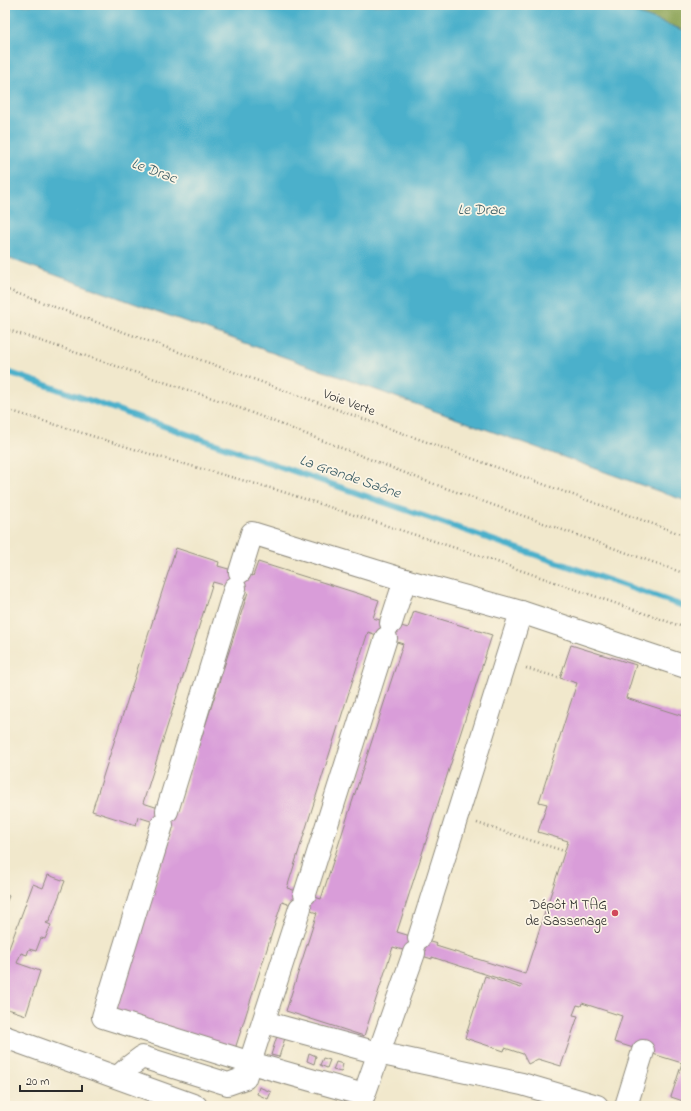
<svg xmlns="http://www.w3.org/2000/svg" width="691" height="1111" font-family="'Indie Flower',sans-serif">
<rect width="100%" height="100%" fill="#fcf5e5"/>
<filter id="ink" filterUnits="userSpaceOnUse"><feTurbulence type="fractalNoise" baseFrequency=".025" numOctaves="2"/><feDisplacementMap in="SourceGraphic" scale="8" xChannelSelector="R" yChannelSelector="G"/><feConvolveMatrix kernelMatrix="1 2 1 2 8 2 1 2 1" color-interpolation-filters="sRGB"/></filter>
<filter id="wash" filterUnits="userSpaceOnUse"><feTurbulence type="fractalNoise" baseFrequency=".012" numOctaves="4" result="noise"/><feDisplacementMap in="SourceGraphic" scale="16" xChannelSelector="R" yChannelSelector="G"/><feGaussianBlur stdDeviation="0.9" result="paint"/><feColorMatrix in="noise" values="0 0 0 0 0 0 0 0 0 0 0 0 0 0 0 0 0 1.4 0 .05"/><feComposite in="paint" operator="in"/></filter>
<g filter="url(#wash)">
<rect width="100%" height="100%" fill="#f1e8cc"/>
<path fill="#8aa354" stroke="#5a6740" d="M614 5H686V31Z"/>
<path fill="#4cb0cb" stroke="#3c6e7b" d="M5 5H614L686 31V501L5 257Z"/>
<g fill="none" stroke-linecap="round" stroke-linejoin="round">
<path stroke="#4cb0cb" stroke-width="6" d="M5 371 686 607"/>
</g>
<g id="blocks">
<g fill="#d99dd9" fill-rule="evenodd">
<path d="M176 548 219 562 218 566 253 576 258 562 379 600 373 618 408 628 414 611 492 635 397 932 437 944 436 946 525 974 568 841 538 832 547 804 539 802 577 683 560 678 571 645 636 665 626 698 686 717V1102L671 1097 682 1063 614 1042 622 1016 582 1003 581 1006 577 1005 573 1015 578 1016 561 1066 538 1059 528 1064 523 1054 505 1048 504 1051 465 1038 485 976 521 988 522 986 432 957V959L393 947 364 1036 286 1011 317 913 282 902 235 1049 115 1011 173 828 138 817 136 825 92 811ZM213 582 248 592 177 814 143 803ZM368 632 403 644 321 899 287 888Z"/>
<path d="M48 875 65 881 49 922H47L46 923 51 925 45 939 41 938 36 951 29 949 27 955 21 953 17 963 40 971 26 1015 5 1008V959L33 884 43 888Z"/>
<path d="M5 894 9 896 5 905Z"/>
<path d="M277 1036 285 1038 279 1057 271 1055Z"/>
<path d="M309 1053 316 1056 314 1064 307 1061Z"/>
<path d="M323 1058 330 1060 327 1068 320 1065Z"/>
<path d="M336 1062 343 1064 341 1072 333 1070Z"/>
<path d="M259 1087 271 1092 268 1099 257 1094Z"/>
</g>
</g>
</g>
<g filter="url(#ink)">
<use href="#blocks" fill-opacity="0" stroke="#8e8a7c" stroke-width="1"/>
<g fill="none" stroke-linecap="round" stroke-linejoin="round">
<g stroke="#8e8a7c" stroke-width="24">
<g id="minor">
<path d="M240 572 252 533 405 580 521 612 686 667"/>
<path d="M391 623 405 580"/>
<path d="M167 811 235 588"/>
<path d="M162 825 103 1017 251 1063 364 1095 414 953"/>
<path d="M305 894 386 638"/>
<path d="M419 938 521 612"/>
<path d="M264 1022 378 1053 522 1084 597 1106"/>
<path d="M5 1037 196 1106"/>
<path d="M118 1077 130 1066 142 1057 228 1084 245 1078 300 908"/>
<path d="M626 1106 643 1051"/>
</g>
</g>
<g stroke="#8e8a7c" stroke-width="2.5" stroke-dasharray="1 3" stroke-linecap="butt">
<path d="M5 289 686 536"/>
<path d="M5 329 224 402 423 480 686 574"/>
<path d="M5 409 163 458 274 489 477 555 686 628"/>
<path d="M526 668 560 678"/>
<path d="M477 823 564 851"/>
</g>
<use href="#minor" stroke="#fff" stroke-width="22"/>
</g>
</g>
<circle fill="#d1495b" stroke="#fcf5e5" stroke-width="1.5" cx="615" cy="913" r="4"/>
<g text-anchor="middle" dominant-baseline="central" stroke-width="3.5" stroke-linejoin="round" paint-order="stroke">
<g font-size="14" fill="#2b2b2b" stroke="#fcf5e5">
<text transform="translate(349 403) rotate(20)">Voie Verte</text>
</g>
<g font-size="14" fill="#2b2b2b" stroke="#fcf5e5" text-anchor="end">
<text x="607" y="905">Dépôt M TAG<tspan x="607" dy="16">de Sassenage</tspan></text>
</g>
<g font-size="15" font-style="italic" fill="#375a63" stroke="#fcf5e5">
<text transform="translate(154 171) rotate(20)">Le Drac</text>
<text x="481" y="210">Le Drac</text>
<text transform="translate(350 477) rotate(19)">La Grande Saône</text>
</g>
</g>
<rect width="691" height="1111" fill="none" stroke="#fcf5e5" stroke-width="20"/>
<path d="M20 1085v6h62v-6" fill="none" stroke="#2b2b2b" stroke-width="2"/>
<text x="26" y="1085" font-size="12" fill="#2b2b2b" stroke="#fcf5e5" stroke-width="3" paint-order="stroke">20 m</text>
</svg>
